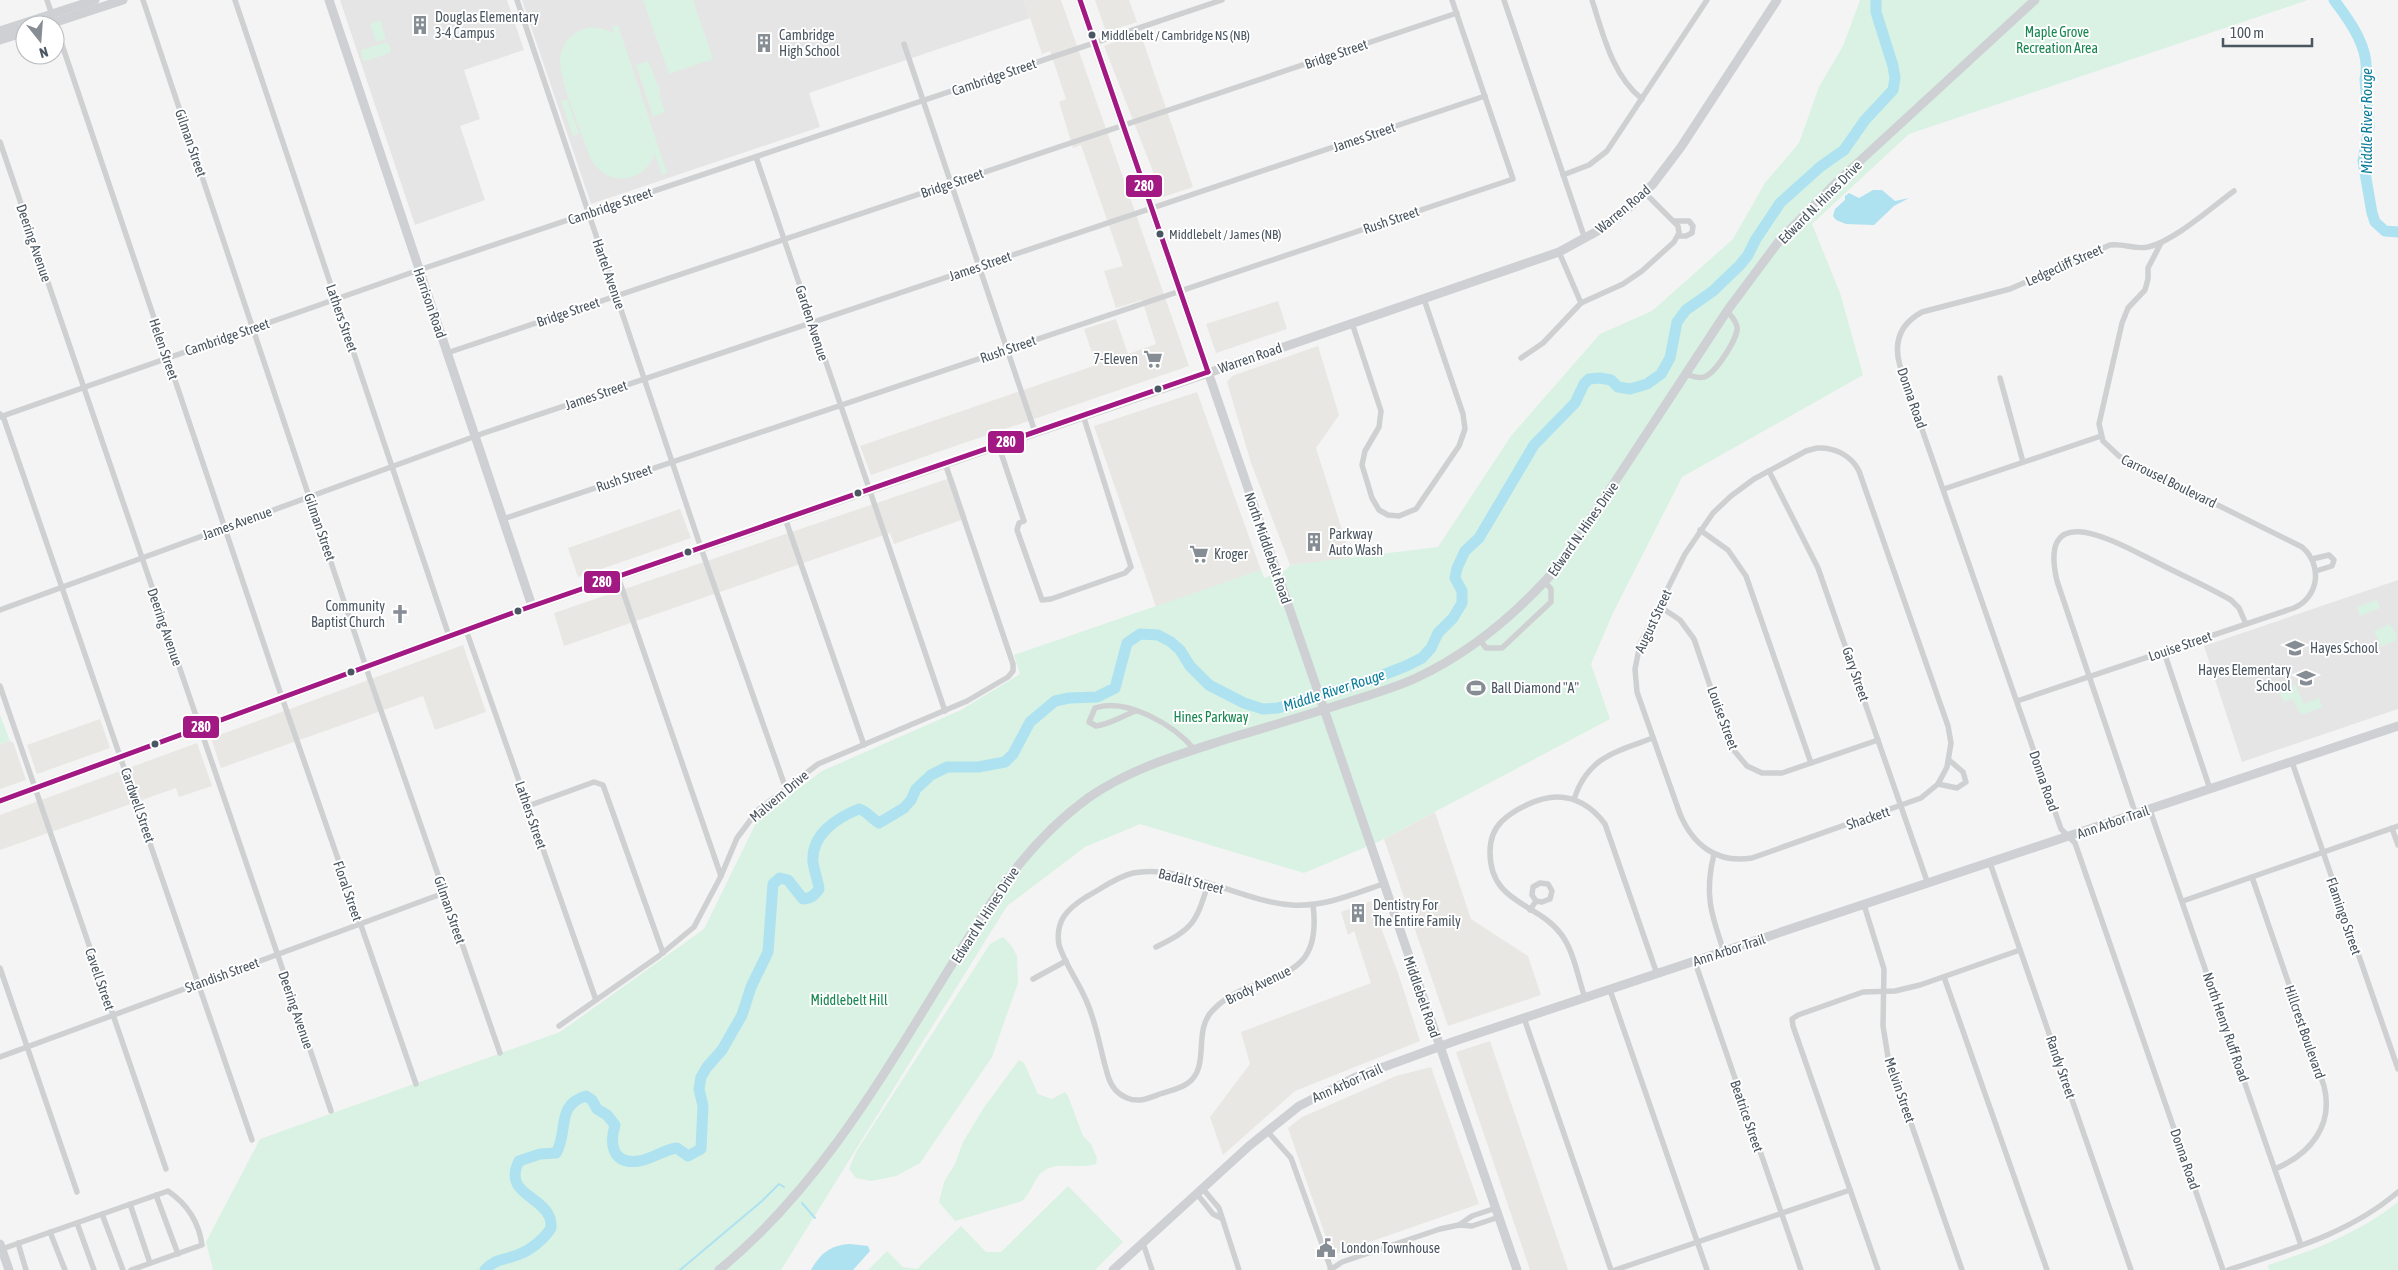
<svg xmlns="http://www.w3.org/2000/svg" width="2398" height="1270" font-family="'Asap Condensed',sans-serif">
<rect width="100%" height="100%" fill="#f4f4f4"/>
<g fill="#e8e7e3">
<path d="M1024 0H1061L1189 366 871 475 860 446 1096 365 1084 329 1116 319 1128 354 1156 344 1142 300 1116 308 1104 271 1123 266 1081 145 1073 148 1059 102 1066 99 1050 51 1042 54Z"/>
<path d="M1095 0H1129L1137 22 1106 32Z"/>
<path d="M1140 32 1193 187 1163 197 1104 46Z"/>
<path d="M1278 301 1287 329 1216 353 1206 324Z"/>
<path d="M1318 346 1339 415 1316 448 1351 558 1290 565 1251 463 1227 382 1232 376Z"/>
<path d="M1197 392 1261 570 1156 607 1094 426Z"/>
<path d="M953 477 967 518 894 544 890 533 564 646 554 613Z"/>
<path d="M680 509 691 538 578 577 568 548Z"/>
<path d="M463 645 486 712 435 730 423 696 221 768 211 738Z"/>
<path d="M100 719 110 748 37 774 27 745Z"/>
<path d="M10 741 13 742 26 780 0 789V744Z"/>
<path d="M197 743 212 786 179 797 176 788 0 850V815Z"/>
<path d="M1435 812 1471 919 1528 956 1541 995 1448 1026 1384 839Z"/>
<path d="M1371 901 1398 973 1420 1041 1295 1091 1223 1155 1210 1117 1250 1064 1241 1032 1371 983 1354 931 1348 935 1341 912Z"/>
<path d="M1490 1041 1568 1270H1530L1456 1052Z"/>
<path d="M1431 1067 1479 1204 1332 1255 1288 1128 1302 1117 1396 1076Z"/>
</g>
<g fill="#e6e5e6">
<path d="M340 0H507L524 50 464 70 480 119 460 126 485 200 415 225Z"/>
<path d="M522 0H1024L1030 18 809 93 820 127 591 204Z"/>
<path d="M2398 580V709L2242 762 2204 646Z"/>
</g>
<g fill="#d9f2e3">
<path d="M643 0H693L713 59 669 74Z"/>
<path d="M1860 0H2308L1909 134 1812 224 1840 293 1863 375 1682 477 1613 613 1591 664 1610 719 1378 842 1304 873 1140 824 1085 847 1007 906 781 1270H213L206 1242 260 1139 560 1032 704 929 758 819 822 771 961 710 1020 674 1014 655 1261 570 1264 578 1286 570 1290 565 1438 547 1511 436 1600 334 1652 311 1733 239 1765 183 1799 143 1819 87 1843 46Z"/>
<path d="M380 20 386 39 376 42 370 24Z"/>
<path d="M618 25 667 173 662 175 655 154C643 185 604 187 590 157 582 134 560 82 560 61 560 49 567 37 577 32 590 25 601 27 614 33L612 27Z"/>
<path d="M387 42 391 49 390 53 365 61 362 59 361 50Z"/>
<path d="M648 61 661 93 659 94 665 112 653 117 636 65Z"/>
<path d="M567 99 579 134 573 136 561 101Z"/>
<path d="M2377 600 2380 608 2360 616 2357 607Z"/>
<path d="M2390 624 2397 636 2396 640 2381 647 2374 631Z"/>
<path d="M2295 685 2304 704 2319 698 2322 707 2302 715 2292 699 2284 702 2279 692Z"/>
<path d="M0 715 10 741 0 744Z"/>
<path d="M1003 937 1011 945 1017 956 1018 983 992 1057 920 1163 896 1176 871 1181 856 1178 849 1169 856 1152 990 944Z"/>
<path d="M1019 1060 1024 1063 1038 1094 1052 1099 1065 1092 1068 1096 1083 1136 1091 1144 1097 1158 1096 1164C1078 1170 1053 1159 1039 1175 1033 1183 1030 1193 1022 1201L955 1221 939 1202 944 1182 955 1164 963 1142 983 1109Z"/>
<path d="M1068 1186 1123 1242 1095 1270H868L887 1251 903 1267 917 1269 961 1226 986 1252H1001Z"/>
<path d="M2398 1202V1270H2269L2268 1265C2315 1250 2359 1233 2398 1202Z"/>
</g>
<g fill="#aee2f0">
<path d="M1873 190H1882L1895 201 1909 198 1894 206 1874 225 1846 224 1836 220 1833 216 1835 209 1845 200V196L1849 193 1859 198Z"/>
<path d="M850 1244 868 1246 870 1251 853 1270H811C820 1254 830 1245 850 1244Z"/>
</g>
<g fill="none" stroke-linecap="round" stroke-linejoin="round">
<g stroke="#aee2f0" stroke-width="2">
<path d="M802 1203 815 1218"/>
<path d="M680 1270 762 1201 779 1184 784 1187"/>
</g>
<g stroke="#aee2f0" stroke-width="11">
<path d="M2334 0C2350 21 2372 51 2365 79L2369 127 2363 161 2372 213 2375 222 2385 231 2398 232"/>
<path d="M485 1270C494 1259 505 1260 517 1255 530 1251 544 1239 551 1228 551 1224 551 1219 549 1216 540 1195 503 1193 519 1161L540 1154 556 1153C569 1132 555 1105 586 1096L592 1100 597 1109 607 1115 615 1125C609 1145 613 1165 639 1161 652 1159 663 1150 677 1148L688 1156 701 1149 703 1106 699 1089 701 1077 707 1067 722 1050 742 1015 751 987 768 952 773 884 780 878 788 880 803 899C811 898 814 896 819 889 818 880 814 871 813 862 811 835 836 818 859 809 867 811 871 818 879 823L904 808 911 800 916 789 931 775 947 767H978L1005 762 1013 754 1030 722 1055 701 1069 698 1097 697 1115 688 1127 643 1140 634 1158 635 1171 642 1180 650 1190 666 1209 685 1244 703 1263 709 1278 708 1370 680 1406 666 1422 658 1431 648 1438 633 1453 618 1462 603V591L1455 578 1457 568 1465 551 1479 538 1534 445 1575 403 1584 384 1589 379 1600 378 1611 380 1618 387 1630 389 1647 384 1661 374 1670 358 1677 322 1686 310 1713 291 1740 265 1748 255 1756 239 1780 203 1820 167 1844 150 1865 120 1893 90 1895 78 1893 66 1876 12V0"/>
</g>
<g stroke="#ced0d2" stroke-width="5.5">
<path d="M47 0 277 683 416 1084"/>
<path d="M143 0 370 679 500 1053"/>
<path d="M235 0 449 636"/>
<path d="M517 0 701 548 786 789"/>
<path d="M1504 0 1585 239"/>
<path d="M1592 0C1603 34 1612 75 1642 99"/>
<path d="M904 44 1035 432"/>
<path d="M0 142 331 1111"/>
<path d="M756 157 945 711"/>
<path d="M1563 175 1589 165 1607 151 1707 0"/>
<path d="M1674 221H1689L1693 226 1692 233 1686 236H1678"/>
<path d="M1559 252 1581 303"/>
<path d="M1352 323 1381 411 1379 427 1365 451 1362 465 1372 498 1379 510 1388 515 1399 516 1416 509 1459 446 1465 429 1463 414 1424 299"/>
<path d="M447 353 1457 13"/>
<path d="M1521 358 1543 343 1581 303 1623 284 1642 271 1674 242 1679 233 1678 226 1645 193"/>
<path d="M1686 374C1691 376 1698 379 1704 377 1715 374 1739 337 1737 327 1736 320 1731 316 1727 311"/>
<path d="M2000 378 2023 462"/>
<path d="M0 414 4 419 252 1140"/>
<path d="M0 417 419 270 1222 0"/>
<path d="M998 444 1024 521 1019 523 1017 530 1042 600 1051 599 1125 573 1131 567 1083 415"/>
<path d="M1817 448C1834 447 1851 455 1859 471L1948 726 1951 743 1947 767 1938 784 1921 798 1752 858C1717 864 1693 845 1680 814L1637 692 1635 669 1640 644 1685 554 1713 513 1731 496 1754 479 1806 451Z"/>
<path d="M1769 471 1818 568 1928 884"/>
<path d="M1944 489 2101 436"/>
<path d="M785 518 864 745"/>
<path d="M503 519 1513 179 1452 0"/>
<path d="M1700 530 1728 550 1746 576 1811 763"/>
<path d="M2312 559 2329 555 2334 560 2332 566 2316 571"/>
<path d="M618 577 721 876"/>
<path d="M1659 606 1680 620 1694 639 1731 747 1747 766 1762 773H1782L1878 740"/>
<path d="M0 610 484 433 1485 96"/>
<path d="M466 630 596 1000"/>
<path d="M1480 640 1486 648H1502L1551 602V589L1545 582"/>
<path d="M2164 652 2210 789"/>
<path d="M0 686 166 1169"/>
<path d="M2017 701 2294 608C2319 597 2323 565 2302 547L2119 456 2103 441 2099 424 2122 323 2128 308 2145 290 2148 279V268L2161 243"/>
<path d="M1136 711C1122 716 1110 724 1096 726L1089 722 1095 708C1126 697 1174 725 1194 749"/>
<path d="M2292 762 2398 1069"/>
<path d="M1938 784 1957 788 1966 782 1963 772 1949 760"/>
<path d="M1574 799C1588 757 1615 752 1653 738"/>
<path d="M528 806 594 782 603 785 663 953"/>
<path d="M2150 810 2301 1245"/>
<path d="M2136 815 2057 581C2037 495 2119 544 2156 562 2181 575 2207 586 2231 600L2239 608 2246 624"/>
<path d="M2392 828 2398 845"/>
<path d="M1714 854C1704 894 1711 914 1724 952"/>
<path d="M1990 863 2131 1270"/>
<path d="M2252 877 2324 1086C2334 1126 2310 1154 2275 1169"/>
<path d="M2183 901 2398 826"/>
<path d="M1313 905C1324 992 1256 966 1213 1010 1192 1031 1211 1066 1188 1083 1180 1089 1169 1091 1160 1094 1149 1098 1139 1103 1127 1098 1117 1094 1111 1086 1108 1076 1100 1050 1097 1024 1086 1000 1078 981 1065 964 1059 945 1055 921 1067 909 1086 897 1101 889 1116 877 1133 873 1181 863 1242 902 1292 905 1324 907 1354 894 1383 884"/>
<path d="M1864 905 1884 969 1883 1026 1888 1057 1962 1270"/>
<path d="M1530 910 1536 901 1542 902 1550 899 1552 891 1548 884 1540 883 1533 887 1532 895 1536 901"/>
<path d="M1156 947C1193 929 1196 923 1208 884"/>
<path d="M1695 962 1801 1270"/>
<path d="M0 968 77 1192"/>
<path d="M1944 977 2047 1270"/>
<path d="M1033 979 1066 961"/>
<path d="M1610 990 1707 1270"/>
<path d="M1585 998C1578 978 1574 951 1561 934 1537 902 1490 904 1490 852 1490 840 1494 829 1502 821 1515 809 1539 797 1557 797 1577 797 1593 808 1605 824L1657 974"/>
<path d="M1524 1018 1611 1270"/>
<path d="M559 1026 659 956 694 927 721 876 737 838 758 810 818 764 967 701 1008 677 1013 671V664L945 463"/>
<path d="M0 1057 444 893"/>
<path d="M1267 1131 1291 1158 1331 1269"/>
<path d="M1203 1189 1219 1208 1239 1270"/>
<path d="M1197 1194 1213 1214 1221 1218"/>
<path d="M156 1195 178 1254"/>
<path d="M130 1204 150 1263"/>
<path d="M102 1214 123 1270"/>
<path d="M77 1223 94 1270"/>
<path d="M1459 1225 1472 1216 1496 1208"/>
<path d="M50 1232 65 1270"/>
<path d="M18 1243 26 1270"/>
<path d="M1143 1243 1152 1270"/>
<path d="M2 1249 168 1191C187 1204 199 1223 202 1245L131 1270"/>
<path d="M1330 1270 1342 1262 1440 1229 1459 1225 1472 1226 1499 1217"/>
<path d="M1615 1270 1850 1190"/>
<path d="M1878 1270 1793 1026 1792 1019 1798 1015 1863 992 1895 991 1920 985 2020 950"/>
<path d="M2223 1270 2075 843 2061 829 1900 366C1893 342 1900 324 1922 312L2010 289 2110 245C2124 243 2135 250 2148 247 2173 242 2212 207 2234 191"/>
<path d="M2228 1270C2288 1250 2349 1234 2398 1192"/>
</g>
<g stroke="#ced0d4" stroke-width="9">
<path d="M329 0 532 606"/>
<path d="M1080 0 1517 1270"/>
<path d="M47 25 123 0"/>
<path d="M0 31 95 0"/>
<path d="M0 40 25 32"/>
<path d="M0 801 518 611 1559 252 1603 228 1631 206 1653 184 1681 147 1777 0"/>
<path d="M0 1244 9 1270"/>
<path d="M719 1270C812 1194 874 1091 936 990 982 917 1017 850 1088 798 1131 768 1181 754 1230 738 1265 728 1300 717 1335 706 1362 697 1390 690 1416 678 1474 651 1522 609 1563 561L1727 311 1779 241 1837 182 2035 0"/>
<path d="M1113 1270 1249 1146 1299 1106 1356 1077 1455 1041 2398 726"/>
</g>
<g stroke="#fff" stroke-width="9">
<g id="bus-1">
<path d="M1080 0 1208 372"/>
<path d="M0 801 518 611 1208 372"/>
</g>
</g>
<use href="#bus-1" stroke="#a31984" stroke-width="5"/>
</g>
<defs>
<g id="building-bare" transform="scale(1.5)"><path d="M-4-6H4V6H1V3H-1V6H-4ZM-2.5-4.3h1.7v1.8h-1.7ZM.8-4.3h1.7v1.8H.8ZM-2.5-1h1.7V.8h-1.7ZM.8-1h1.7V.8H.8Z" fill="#868d94" stroke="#fff" stroke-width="2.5" paint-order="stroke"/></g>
<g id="supermarket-bare" transform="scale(1.5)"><path d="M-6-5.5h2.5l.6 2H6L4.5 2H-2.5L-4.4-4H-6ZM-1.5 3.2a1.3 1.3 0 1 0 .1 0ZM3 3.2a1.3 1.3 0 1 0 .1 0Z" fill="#868d94" stroke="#fff" stroke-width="2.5" paint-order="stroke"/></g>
<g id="church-bare" transform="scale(1.5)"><path d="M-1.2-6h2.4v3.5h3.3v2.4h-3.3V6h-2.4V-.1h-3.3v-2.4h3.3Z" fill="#868d94" stroke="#fff" stroke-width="2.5" paint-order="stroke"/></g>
<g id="school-bare" transform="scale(1.5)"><path d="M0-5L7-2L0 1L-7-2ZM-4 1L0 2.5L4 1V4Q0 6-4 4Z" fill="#868d94" stroke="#fff" stroke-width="2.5" paint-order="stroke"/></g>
<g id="stadium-bare" transform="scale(1.5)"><path d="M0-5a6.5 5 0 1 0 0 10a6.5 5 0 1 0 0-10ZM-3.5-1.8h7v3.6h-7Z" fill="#868d94" stroke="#fff" stroke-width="2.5" paint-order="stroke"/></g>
<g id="civic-bare" transform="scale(1.5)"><path d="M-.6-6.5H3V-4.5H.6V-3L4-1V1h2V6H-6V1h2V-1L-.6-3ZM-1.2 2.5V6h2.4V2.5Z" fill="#868d94" stroke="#fff" stroke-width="2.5" paint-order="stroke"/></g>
</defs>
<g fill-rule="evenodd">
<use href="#building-bare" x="420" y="25"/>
<use href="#building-bare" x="764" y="43"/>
<use href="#supermarket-bare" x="1153" y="359"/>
<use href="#building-bare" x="1314" y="542"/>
<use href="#supermarket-bare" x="1199" y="554"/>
<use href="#church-bare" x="400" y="614"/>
<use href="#school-bare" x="2295" y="648"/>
<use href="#school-bare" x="2306" y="678"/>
<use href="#stadium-bare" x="1476" y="688"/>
<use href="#building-bare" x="1358" y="913"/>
<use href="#civic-bare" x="1326" y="1248"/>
</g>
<g fill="#4a5661" stroke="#fff" stroke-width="2">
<circle cx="1092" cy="35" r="4.5"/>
<circle cx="1160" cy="234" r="4.5"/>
<circle cx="1158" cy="389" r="4.5"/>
<circle cx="858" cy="493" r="4.5"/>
<circle cx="688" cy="552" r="4.5"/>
<circle cx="518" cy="611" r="4.5"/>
<circle cx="351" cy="672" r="4.5"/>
<circle cx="155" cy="744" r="4.5"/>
</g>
<g text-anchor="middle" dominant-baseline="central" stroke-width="4" stroke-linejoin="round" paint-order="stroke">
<g font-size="13" fill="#4a5661" stroke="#fff" text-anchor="start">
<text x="1101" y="35">Middlebelt / Cambridge NS (NB)</text>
<text x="1169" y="234">Middlebelt / James (NB)</text>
</g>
<g font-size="14" fill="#4a5661" stroke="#fff" text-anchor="start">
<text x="435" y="17">Douglas Elementary<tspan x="435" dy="16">3-4 Campus</tspan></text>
<text x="779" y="35">Cambridge<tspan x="779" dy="16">High School</tspan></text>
<text x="1138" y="359" text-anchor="end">7-Eleven</text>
<text x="1329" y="534">Parkway<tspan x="1329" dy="16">Auto Wash</tspan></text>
<text x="1214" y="554">Kroger</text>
<text x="385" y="606" text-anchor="end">Community<tspan x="385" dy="16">Baptist Church</tspan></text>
<text x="2310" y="648">Hayes School</text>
<text x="2291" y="670" text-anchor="end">Hayes Elementary<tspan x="2291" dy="16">School</tspan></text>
<text x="1491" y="688">Ball Diamond "A"</text>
<text x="1373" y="905">Dentistry For<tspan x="1373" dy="16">The Entire Family</tspan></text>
<text x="1341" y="1248">London Townhouse</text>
</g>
<g font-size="14" fill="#17864f" stroke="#fff">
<text x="2057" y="32">Maple Grove<tspan x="2057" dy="16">Recreation Area</tspan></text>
<text x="1211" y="717">Hines Parkway</text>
<text x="849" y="1000">Middlebelt Hill</text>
</g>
<g font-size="14" fill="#4a5661" stroke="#fff">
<text transform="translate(1336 54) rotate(-19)">Bridge Street</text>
<text transform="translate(994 77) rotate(-19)">Cambridge Street</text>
<text transform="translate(1364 137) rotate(-19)">James Street</text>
<text transform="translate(191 143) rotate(71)">Gilman Street</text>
<text transform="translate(952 183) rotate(-19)">Bridge Street</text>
<text transform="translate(1820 202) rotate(-45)">Edward N. Hines Drive</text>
<text transform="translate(610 206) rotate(-19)">Cambridge Street</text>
<text transform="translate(1623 209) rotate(-40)">Warren Road</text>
<text transform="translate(1391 220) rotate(-19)">Rush Street</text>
<text transform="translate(34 243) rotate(71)">Deering Avenue</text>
<text transform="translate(2064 265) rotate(-24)">Ledgecliff Street</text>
<text transform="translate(980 266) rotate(-19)">James Street</text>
<text transform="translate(609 274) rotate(71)">Hartel Avenue</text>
<text transform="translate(430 303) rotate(71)">Harrison Road</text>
<text transform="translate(568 312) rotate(-19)">Bridge Street</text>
<text transform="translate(342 318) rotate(71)">Lathers Street</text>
<text transform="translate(812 323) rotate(72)">Garden Avenue</text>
<text transform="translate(227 337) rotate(-19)">Cambridge Street</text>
<text transform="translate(164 349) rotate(71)">Helen Street</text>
<text transform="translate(1008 349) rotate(-19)">Rush Street</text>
<text transform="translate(1250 358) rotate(-19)">Warren Road</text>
<text transform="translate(596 395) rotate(-19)">James Street</text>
<text transform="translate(1912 398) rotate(71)">Donna Road</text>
<text transform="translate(624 478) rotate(-19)">Rush Street</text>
<text transform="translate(2169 481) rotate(26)">Carrousel Boulevard</text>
<text transform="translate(237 523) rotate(-20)">James Avenue</text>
<text transform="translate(320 527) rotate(71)">Gilman Street</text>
<text transform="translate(1583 529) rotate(-55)">Edward N. Hines Drive</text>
<text transform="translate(1268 548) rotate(71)">North Middlebelt Road</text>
<text transform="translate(1653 621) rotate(-65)">August Street</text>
<text transform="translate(165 627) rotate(71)">Deering Avenue</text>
<text transform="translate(2180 646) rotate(-19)">Louise Street</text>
<text transform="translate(1856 674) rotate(71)">Gary Street</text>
<text transform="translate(1723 718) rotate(70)">Louise Street</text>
<text transform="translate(2044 781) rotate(71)">Donna Road</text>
<text transform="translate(779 796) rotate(-40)">Malvern Drive</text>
<text transform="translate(138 805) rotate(71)">Cardwell Street</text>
<text transform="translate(531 815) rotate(71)">Lathers Street</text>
<text transform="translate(1868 818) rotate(-19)">Shackett</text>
<text transform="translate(2113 822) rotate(-19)">Ann Arbor Trail</text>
<text transform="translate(1191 881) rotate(14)">Badalt Street</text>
<text transform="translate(348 891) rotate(71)">Floral Street</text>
<text transform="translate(450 910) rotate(71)">Gilman Street</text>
<text transform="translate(985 915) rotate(-57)">Edward N. Hines Drive</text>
<text transform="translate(2344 916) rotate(71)">Flamingo Street</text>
<text transform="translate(1729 950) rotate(-18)">Ann Arbor Trail</text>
<text transform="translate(222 975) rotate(-20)">Standish Street</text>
<text transform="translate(100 979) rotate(71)">Cavell Street</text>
<text transform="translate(1258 985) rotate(-26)">Brody Avenue</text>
<text transform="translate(1422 997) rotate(71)">Middlebelt Road</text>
<text transform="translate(296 1010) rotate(71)">Deering Avenue</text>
<text transform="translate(2226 1027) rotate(71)">North Henry Ruff Road</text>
<text transform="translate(2305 1032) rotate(71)">Hillcrest Boulevard</text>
<text transform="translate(2061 1067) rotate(71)">Randy Street</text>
<text transform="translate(1347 1083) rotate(-24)">Ann Arbor Trail</text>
<text transform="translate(1900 1090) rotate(71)">Melvin Street</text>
<text transform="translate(1747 1116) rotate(71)">Beatrice Street</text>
<text transform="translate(2185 1159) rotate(71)">Donna Road</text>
</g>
<g font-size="15" font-style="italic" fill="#0c7c9b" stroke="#fff">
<text transform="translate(2366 121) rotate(-90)">Middle River Rouge</text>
<text transform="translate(1334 690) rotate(-18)">Middle River Rouge</text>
</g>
</g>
<g stroke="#fff" stroke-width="2">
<rect x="1125" y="174" width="38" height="24" rx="5" fill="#a31984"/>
<rect x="987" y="430" width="38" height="24" rx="5" fill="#a31984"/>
<rect x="583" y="570" width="38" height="24" rx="5" fill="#a31984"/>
<rect x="182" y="715" width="38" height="24" rx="5" fill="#a31984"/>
</g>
<g font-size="14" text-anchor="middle" font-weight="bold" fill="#fff">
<text x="1144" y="191">280</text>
<text x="1006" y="447">280</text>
<text x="602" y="587">280</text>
<text x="201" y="732">280</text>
</g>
<g transform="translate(40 40) rotate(163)"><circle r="24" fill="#ffffff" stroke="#b7bbc0"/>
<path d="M0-4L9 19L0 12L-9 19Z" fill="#868d94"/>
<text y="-8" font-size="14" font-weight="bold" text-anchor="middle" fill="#4a5661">N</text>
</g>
<path d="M2223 38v8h89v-8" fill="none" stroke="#4a5661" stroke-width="2.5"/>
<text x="2230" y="38" font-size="15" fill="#4a5661" stroke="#ffffff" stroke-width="4" paint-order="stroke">100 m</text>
</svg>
